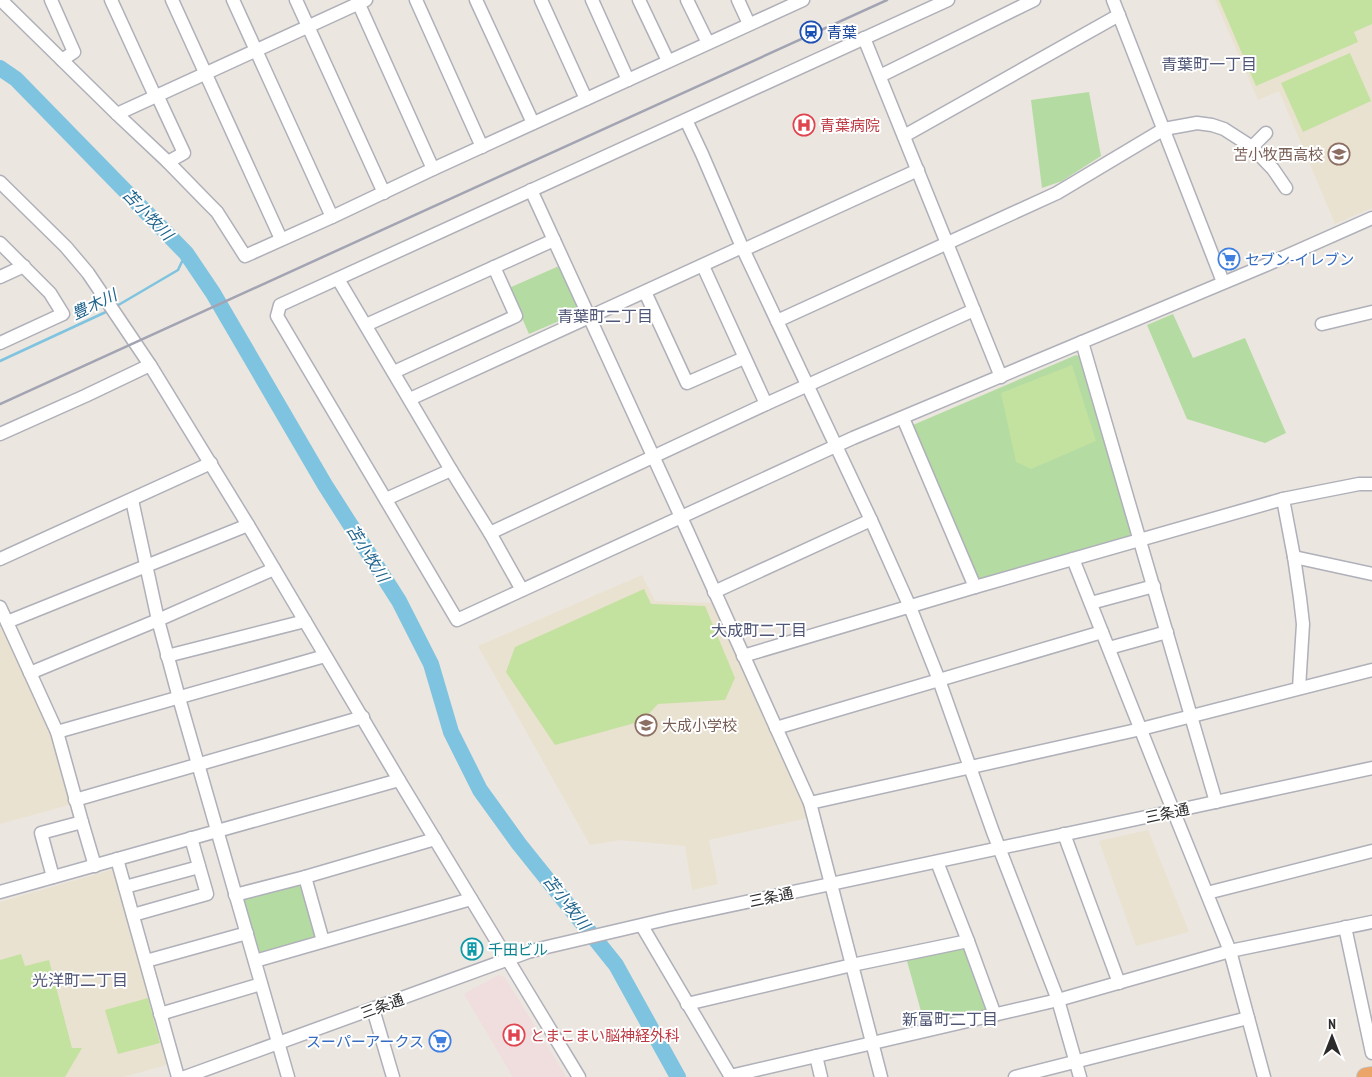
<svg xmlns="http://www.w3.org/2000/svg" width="1372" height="1077" font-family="'PT Sans Narrow','Noto Sans JP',sans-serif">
<rect width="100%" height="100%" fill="#ebe6df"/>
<g fill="#eae2d0">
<path d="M1215 0H1372V208L1335 224 1279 91 1258 100Z"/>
<path d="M642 575 655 601 714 603 805 804 808 818 709 840 718 884 692 890 685 846 620 840 590 845 478 646Z"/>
<path d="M0 623 53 736 72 804 0 824Z"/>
<path d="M1148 830 1189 932 1136 946 1099 841Z"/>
<path d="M114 869 170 1064 123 1077H0V902Z"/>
</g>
<path fill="#f0dddd" d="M499 975 505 978 565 1075V1077H513L464 994Z"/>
<g fill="#b4dba2">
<path d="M1089 92 1101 156 1062 181 1042 188 1031 100Z"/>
<path d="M559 266 580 312 529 334 509 288Z"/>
<path d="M1173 314 1193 358 1245 338 1286 433 1265 443 1187 419 1147 325Z"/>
<path d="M1076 355 1081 357 1132 532 1129 537 981 580 977 579 913 425Z"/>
<path d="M302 882 318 939 264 954 259 951 243 900 245 897Z"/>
<path d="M961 947 965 948 988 1008 986 1013 931 1025 924 1022 907 961 908 958Z"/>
</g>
<g fill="#c3e19f">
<path d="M1219 0H1372V24L1354 32 1358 42 1256 86Z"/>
<path d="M1350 53 1371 101 1303 132 1281 83Z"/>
<path d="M1072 365 1096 441 1031 469 1016 462 1001 393Z"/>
<path d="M644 589 651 604 705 606 735 678 725 700 658 704 642 721 555 745 506 672 515 647Z"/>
<path d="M21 954 25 966 49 960 72 1048H82L65 1077H0V960Z"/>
<path d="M148 998 160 1043 118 1054 105 1010Z"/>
</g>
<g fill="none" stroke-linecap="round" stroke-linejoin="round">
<g stroke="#7ec4e0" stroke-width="2.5">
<path d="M115 307 178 270 186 253"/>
<path d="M0 361 108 311"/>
</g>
<path stroke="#7ec4e0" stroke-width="16" d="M0 68 16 79 186 253 213 293 325 485 399 601 431 664 451 732 480 790 519 844 616 965 678 1077"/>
<g stroke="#afb0b9" stroke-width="15">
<g id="minor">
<path d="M1 0 117 114 168 162 209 204 217 212 245 256 332 217 433 169 803 0"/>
<path d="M51 0 74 52 62 60"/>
<path d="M111 0 155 96"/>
<path d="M172 0 281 239"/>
<path d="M233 0 332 217"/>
<path d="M296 0 384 193"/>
<path d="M357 0 433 169"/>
<path d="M416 0 482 147"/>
<path d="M476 0 533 123"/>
<path d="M541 0 586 99"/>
<path d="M592 0 628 80"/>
<path d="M639 0 668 61"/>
<path d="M687 0 708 43"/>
<path d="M738 0 749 24"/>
<path d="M948 0 280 305 277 316 457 620 853 438 1266 265 1372 218"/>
<path d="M1113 0 1223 282"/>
<path d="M864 38 1001 377"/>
<path d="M880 76 1034 0"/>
<path d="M157 95 184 153 168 162"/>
<path d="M117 114 366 0"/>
<path d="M686 120 702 154 742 247 871 520 910 607 939 680 993 832 1058 1000 1080 1077"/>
<path d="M904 136 1119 15"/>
<path d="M1252 147 1266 133"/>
<path d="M0 182 66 247 88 273 150 365 248 525 399 780 579 1077"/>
<path d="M531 190 681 517 810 803 881 1077"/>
<path d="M0 243 50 293 63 314 0 343"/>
<path d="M743 250 918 170"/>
<path d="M703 266 766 404"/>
<path d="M0 277 24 266"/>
<path d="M338 279 451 470 490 533 522 590"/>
<path d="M645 292 687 383 744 358"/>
<path d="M777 321 1057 193 1164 129 1197 123 1212 125 1224 129 1252 147 1273 169 1286 188"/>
<path d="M1322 324 1372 312"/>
<path d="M366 325 554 240"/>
<path d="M1082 342 1216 802"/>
<path d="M394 372 516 316 494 267"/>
<path d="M410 399 742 247"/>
<path d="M903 418 975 587"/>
<path d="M0 434 85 396 150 365"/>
<path d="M386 499 451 470"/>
<path d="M1283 499 1294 557 1300 598 1303 624 1299 688"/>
<path d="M132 500 158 620 179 698 288 1077"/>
<path d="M490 533 766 404 974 310"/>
<path d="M1294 557 1372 574"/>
<path d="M0 559 211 463"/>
<path d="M1073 559 1154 763 1230 951 1264 1077"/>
<path d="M714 592 871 520"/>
<path d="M1091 603 1154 586"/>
<path d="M0 607 57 732 82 822 95 866"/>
<path d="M7 622 248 525"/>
<path d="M1109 648 1167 632"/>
<path d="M167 656 305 621"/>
<path d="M743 656 975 587 1283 499 1359 484H1372"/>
<path d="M30 673 158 620 274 569"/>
<path d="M776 728 1102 632"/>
<path d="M57 732 325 656"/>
<path d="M75 800 363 717"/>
<path d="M810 803 1141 729 1372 670"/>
<path d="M1064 834 1119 983"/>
<path d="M117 859 178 1077"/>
<path d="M937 862 968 941 995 1015"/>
<path d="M53 877 41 833 82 822"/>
<path d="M305 877 323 941"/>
<path d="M125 887 199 867"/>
<path d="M0 892 399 780"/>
<path d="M1207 893 1372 851"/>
<path d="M235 895 305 877 435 839"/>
<path d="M133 915 207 894 191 838"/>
<path d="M642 926 731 1077"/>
<path d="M1345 927 1372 1053"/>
<path d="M146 961 247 933"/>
<path d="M255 961 471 899"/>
<path d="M687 1004 852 965 968 941"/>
<path d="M373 1009 393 1077"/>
<path d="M160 1014 261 984"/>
<path d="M816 1056 821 1077"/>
<path d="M730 1076 1058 1000 1230 951 1372 922"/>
<path d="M185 1077 528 952 547 947 671 918 1174 811 1372 768"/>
<path d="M1015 1077 1248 1018"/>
</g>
</g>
<g stroke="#c4c4c4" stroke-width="20">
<path id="highway" d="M1366 1077 1372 1076"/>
</g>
<use href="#minor" stroke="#fff" stroke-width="12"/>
<use href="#highway" stroke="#eba569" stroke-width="18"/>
<path stroke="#a2a4b3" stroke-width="2.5" d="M0 404 887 0"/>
</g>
<defs>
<g id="station-ring" transform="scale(1.125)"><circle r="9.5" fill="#fff" stroke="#1a4fb4" stroke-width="1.5"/><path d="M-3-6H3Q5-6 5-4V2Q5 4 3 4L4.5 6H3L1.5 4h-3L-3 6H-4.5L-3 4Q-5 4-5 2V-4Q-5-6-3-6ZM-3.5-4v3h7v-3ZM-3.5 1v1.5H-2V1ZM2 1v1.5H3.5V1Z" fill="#1a4fb4"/></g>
<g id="hospital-ring" transform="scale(1.125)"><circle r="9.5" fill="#fff" stroke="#e0444e" stroke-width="1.5"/><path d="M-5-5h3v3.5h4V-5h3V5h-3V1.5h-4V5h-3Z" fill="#e0444e"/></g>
<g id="school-ring" transform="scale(1.125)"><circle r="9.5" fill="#fff" stroke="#8d6e63" stroke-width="1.5"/><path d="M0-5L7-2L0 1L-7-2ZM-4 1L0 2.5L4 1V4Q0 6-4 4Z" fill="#8d6e63"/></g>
<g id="supermarket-ring" transform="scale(1.125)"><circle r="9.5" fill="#fff" stroke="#3f7fe0" stroke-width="1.5"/><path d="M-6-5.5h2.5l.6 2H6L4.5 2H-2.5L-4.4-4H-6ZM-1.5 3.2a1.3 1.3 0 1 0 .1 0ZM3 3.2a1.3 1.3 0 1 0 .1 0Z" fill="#3f7fe0"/></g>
<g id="building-ring" transform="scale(1.125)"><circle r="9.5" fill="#fff" stroke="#0f9aa8" stroke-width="1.5"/><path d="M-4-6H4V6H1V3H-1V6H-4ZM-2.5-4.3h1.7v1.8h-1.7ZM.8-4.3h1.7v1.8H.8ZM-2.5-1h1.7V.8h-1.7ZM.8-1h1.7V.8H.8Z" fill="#0f9aa8"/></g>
</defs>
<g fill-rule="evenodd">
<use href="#station-ring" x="811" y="32"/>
<use href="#hospital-ring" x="804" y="125"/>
<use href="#school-ring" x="1339" y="154"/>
<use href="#supermarket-ring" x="1229" y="259"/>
<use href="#school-ring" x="646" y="725"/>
<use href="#building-ring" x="472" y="949"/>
<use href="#hospital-ring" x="514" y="1035"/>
<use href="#supermarket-ring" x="440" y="1041"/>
</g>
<g text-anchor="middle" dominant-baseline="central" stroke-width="4" stroke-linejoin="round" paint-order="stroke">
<g font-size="15" fill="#164399" stroke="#fff" text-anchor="start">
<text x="827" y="32">青葉</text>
</g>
<g font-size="15" fill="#be3a42" stroke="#fff" text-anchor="start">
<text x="820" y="125">青葉病院</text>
<text x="530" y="1035">とまこまい脳神経外科</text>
</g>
<g font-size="15" fill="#785e54" stroke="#fff" text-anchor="end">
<text x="1323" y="154">苫小牧西高校</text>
<text x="662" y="725" text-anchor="start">大成小学校</text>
</g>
<g font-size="15" fill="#366cbe" stroke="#fff" text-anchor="start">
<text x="1245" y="259">セブン-イレブン</text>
<text x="424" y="1041" text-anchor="end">スーパーアークス</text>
</g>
<g font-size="15" fill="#2b2b2b" stroke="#fff">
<text transform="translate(1167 813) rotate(-12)">三条通</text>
<text transform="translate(771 897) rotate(-12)">三条通</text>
<text transform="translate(382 1006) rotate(-20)">三条通</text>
</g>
<g font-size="15" fill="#0d838f" stroke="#fff" text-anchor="start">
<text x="488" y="949">千田ビル</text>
</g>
<g font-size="16" fill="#505676" stroke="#fff">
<text x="1209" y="64">青葉町一丁目</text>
<text x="605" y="316">青葉町二丁目</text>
<text x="759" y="630">大成町二丁目</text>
<text x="80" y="980">光洋町二丁目</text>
<text x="950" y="1019">新富町二丁目</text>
</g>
<g font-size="16" font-style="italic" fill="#1e638c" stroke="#fff">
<text transform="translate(148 214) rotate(46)">苫小牧川</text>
<text transform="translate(94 304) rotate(-26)">豊木川</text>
<text transform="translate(368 553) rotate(58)">苫小牧川</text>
<text transform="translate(567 902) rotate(52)">苫小牧川</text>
</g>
</g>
<g transform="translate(1332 1037)" stroke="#ffffff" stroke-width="4" paint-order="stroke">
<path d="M0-4L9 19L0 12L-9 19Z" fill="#2b2b2b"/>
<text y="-8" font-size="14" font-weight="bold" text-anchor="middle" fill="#2b2b2b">N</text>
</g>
</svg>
